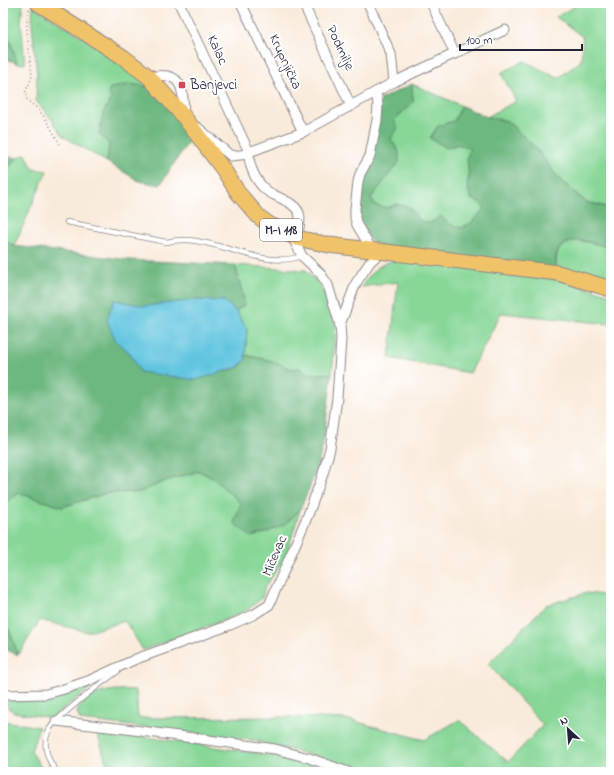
<svg xmlns="http://www.w3.org/2000/svg" width="614" height="775" font-family="'Indie Flower',sans-serif">
<rect width="100%" height="100%" fill="#fff"/>
<filter id="ink" filterUnits="userSpaceOnUse"><feTurbulence type="fractalNoise" baseFrequency=".025" numOctaves="2"/><feDisplacementMap in="SourceGraphic" scale="8" xChannelSelector="R" yChannelSelector="G"/><feConvolveMatrix kernelMatrix="1 2 1 2 8 2 1 2 1" color-interpolation-filters="sRGB"/></filter>
<filter id="wash" filterUnits="userSpaceOnUse"><feTurbulence type="fractalNoise" baseFrequency=".012" numOctaves="4" result="noise"/><feDisplacementMap in="SourceGraphic" scale="16" xChannelSelector="R" yChannelSelector="G"/><feGaussianBlur stdDeviation="0.9" result="paint"/><feColorMatrix in="noise" values="0 0 0 0 0 0 0 0 0 0 0 0 0 0 0 0 0 1.4 0 .05"/><feComposite in="paint" operator="in"/></filter>
<g filter="url(#wash)">
<rect width="100%" height="100%" fill="#f9ebda"/>
<g fill="#87d797" stroke="#547c69">
<path d="M3 3H23L21 22 25 64 17 63 9 37 3 29Z"/>
<path d="M580 3H611V208L586 202 559 179 534 146 507 121 487 117 516 101 501 73 524 61 558 78 581 61 583 37 556 17Z"/>
<path d="M33 6 135 70 153 87 112 98 103 113 109 144 107 162 63 136 49 116 36 101 37 75 32 24Z"/>
<path d="M412 84 462 106 454 121 438 126 430 138 447 148 458 144 471 149 467 158 469 177 467 184 486 208 471 223 461 228 449 224 430 223 420 221 409 207 396 204 387 208 375 205 371 198 380 186 399 152 390 139 394 120 413 102Z"/>
<path d="M26 154 33 169 47 171 14 246 3 240C3 225 0 180 7 169 11 162 18 157 26 154Z"/>
<path d="M577 240 602 245 611 249V283L556 268C556 249 559 246 577 240Z"/>
<path d="M398 259 559 279 611 295V324L501 313 470 373 389 358 398 282 361 287C373 270 378 264 398 259Z"/>
<path d="M235 265 306 270 321 286 336 326 332 374H307L300 368 291 369 272 361 245 355 247 329 236 311 245 304Z"/>
<path d="M199 471 213 478 241 503 251 537 267 532 284 525 300 510 286 556 265 587 262 598 249 609 230 618 143 650 125 621 87 632 40 620 18 655 9 629 3 626V505L19 493 62 507 107 493 140 492 168 480Z"/>
<path d="M587 593 611 596V772H360L348 767 319 757 251 740 80 720 77 712C87 690 115 689 136 690L138 718 295 717 346 719 424 740 459 720 508 762 543 725 488 664 546 605Z"/>
<path d="M92 686 52 718 13 712 4 702 9 700 50 699Z"/>
<path d="M3 721 39 727 31 751 44 772H3Z"/>
<path d="M97 732C136 735 175 741 215 747 254 753 296 757 334 772H109Z"/>
</g>
<g fill="#6db880" stroke="#486d5e">
<path d="M3 29 9 37 17 63 3 58Z"/>
<path d="M131 84 153 87 188 132V142L160 185 139 181 107 162 109 144 99 134 103 113 112 98 108 95 110 88Z"/>
<path d="M412 84 413 102 394 120 398 128 391 139 399 152V162L371 198 375 205 387 208 396 204 409 207 420 221 430 223 441 216 449 224 461 228 471 223 485 208 479 202 471 199 467 184 469 177 467 158 470 149 458 144 447 148 430 138 438 126 454 121 462 106 487 117 507 121 534 146 559 179 586 202 611 208V249C594 242 564 232 556 255 555 259 556 264 556 268L380 247 370 240 359 219 360 191 381 99Z"/>
<path d="M3 155 17 158 6 170 3 184Z"/>
<path d="M3 240 14 246 130 260 235 265 245 304 236 311 224 301 196 300 144 306 115 300 116 341 130 353 140 372C161 372 223 377 238 367 243 365 245 360 245 355L272 361 291 369 300 368 307 374H332L324 438 318 467 300 510 284 525 268 532 251 537 234 523 241 503 213 478 199 471 168 480 140 492 107 493 62 507 19 493 3 505Z"/>
<path d="M3 626 9 629 18 655 3 648Z"/>
</g>
<path fill="#61c5df" stroke="#42748d" d="M115 300 144 306 196 300 224 301 236 311 247 329 245 360 238 367 196 380 140 372 130 353 116 341 107 321 110 310Z"/>
</g>
<g filter="url(#ink)">
<g fill="none" stroke-linecap="round" stroke-linejoin="round">
<g stroke="#8e868a" stroke-width="6">
<g id="lane">
<path d="M67 222 166 242C176 240 186 239 196 241 231 246 267 268 302 256"/>
<path d="M57 772C48 761 42 746 48 732 51 724 60 717 67 711 83 697 100 684 118 671"/>
</g>
</g>
<g stroke="#8e868a" stroke-width="11">
<g id="street">
<path d="M179 3 249 152"/>
<path d="M241 3 303 132"/>
<path d="M303 3 351 106"/>
<path d="M368 3 391 54 394 82"/>
<path d="M431 3 455 54"/>
<path d="M149 77C183 70 183 88 184 116"/>
<path d="M197 127 231 156 249 154"/>
<path d="M292 236 302 256 320 273 328 285 340 325"/>
<path d="M297 238C298 230 302 220 299 213 294 201 276 198 266 190 256 182 248 165 249 152L303 132 394 82 505 30"/>
<path d="M372 250 357 225 355 218V209L358 182 360 174 370 156 377 120 378 105 376 92"/>
<path d="M3 695 46 694 61 690 88 681 136 659 230 625 253 615 269 605 308 515 322 477 330 449 337 398 341 340 340 325 356 283 370 262 382 251"/>
<path d="M56 721 126 729 275 749 309 758 348 772"/>
</g>
</g>
<g stroke="#8e868a" stroke-width="17">
<path id="primary" d="M38 3 123 57 149 77 184 117 223 169 239 194 259 217 270 225 297 238 329 245 558 273 611 289"/>
</g>
<g stroke="#8e868a" stroke-width="1.5" stroke-dasharray="1 3" stroke-linecap="butt">
<path d="M29 9 27 18V32L32 77 25 93 27 100 37 108 45 118 61 146"/>
<path d="M3 708 6 714"/>
</g>
<use href="#lane" stroke="#fff" stroke-width="4.5"/>
<use href="#street" stroke="#fff" stroke-width="9"/>
<use href="#primary" stroke="#f1c369" stroke-width="15"/>
</g>
</g>
<rect fill="#d1495b" stroke="#fff" stroke-width="1.5" x="178" y="81" width="8" height="8" rx="2"/>
<g text-anchor="middle" dominant-baseline="central" stroke-width="4" stroke-linejoin="round" paint-order="stroke">
<rect fill="#fff" stroke="#646476" stroke-width="1" x="260" y="219" width="42" height="22" rx="3"/>
<g font-size="13" font-weight="bold" fill="#22223b">
<text x="281" y="230">M-I 118</text>
</g>
<g font-size="14" fill="#22223b" stroke="#fff">
<text transform="translate(340 48) rotate(65)">Podmilje</text>
<text transform="translate(217 50) rotate(65)">Kalac</text>
<text transform="translate(285 62) rotate(65)">Krupnjička</text>
<text transform="translate(275 556) rotate(-67)">Mičevac</text>
</g>
<g font-size="14" fill="#22223b" stroke="#fff" text-anchor="start">
<text x="190" y="85">Banjevci</text>
</g>
</g>
<rect width="614" height="775" fill="none" stroke="#fff" stroke-width="16"/>
<g transform="translate(568 729) rotate(334)" stroke="#ffffff" stroke-width="3" paint-order="stroke">
<path d="M0-3L7 15L0 10L-7 15Z" fill="#22223b"/>
<text y="-6" font-size="11" font-weight="bold" text-anchor="middle" fill="#22223b">N</text>
</g>
<path d="M460 44v6h122v-6" fill="none" stroke="#22223b" stroke-width="2"/>
<text x="466" y="44" font-size="12" fill="#22223b" stroke="#ffffff" stroke-width="3" paint-order="stroke">100 m</text>
</svg>
